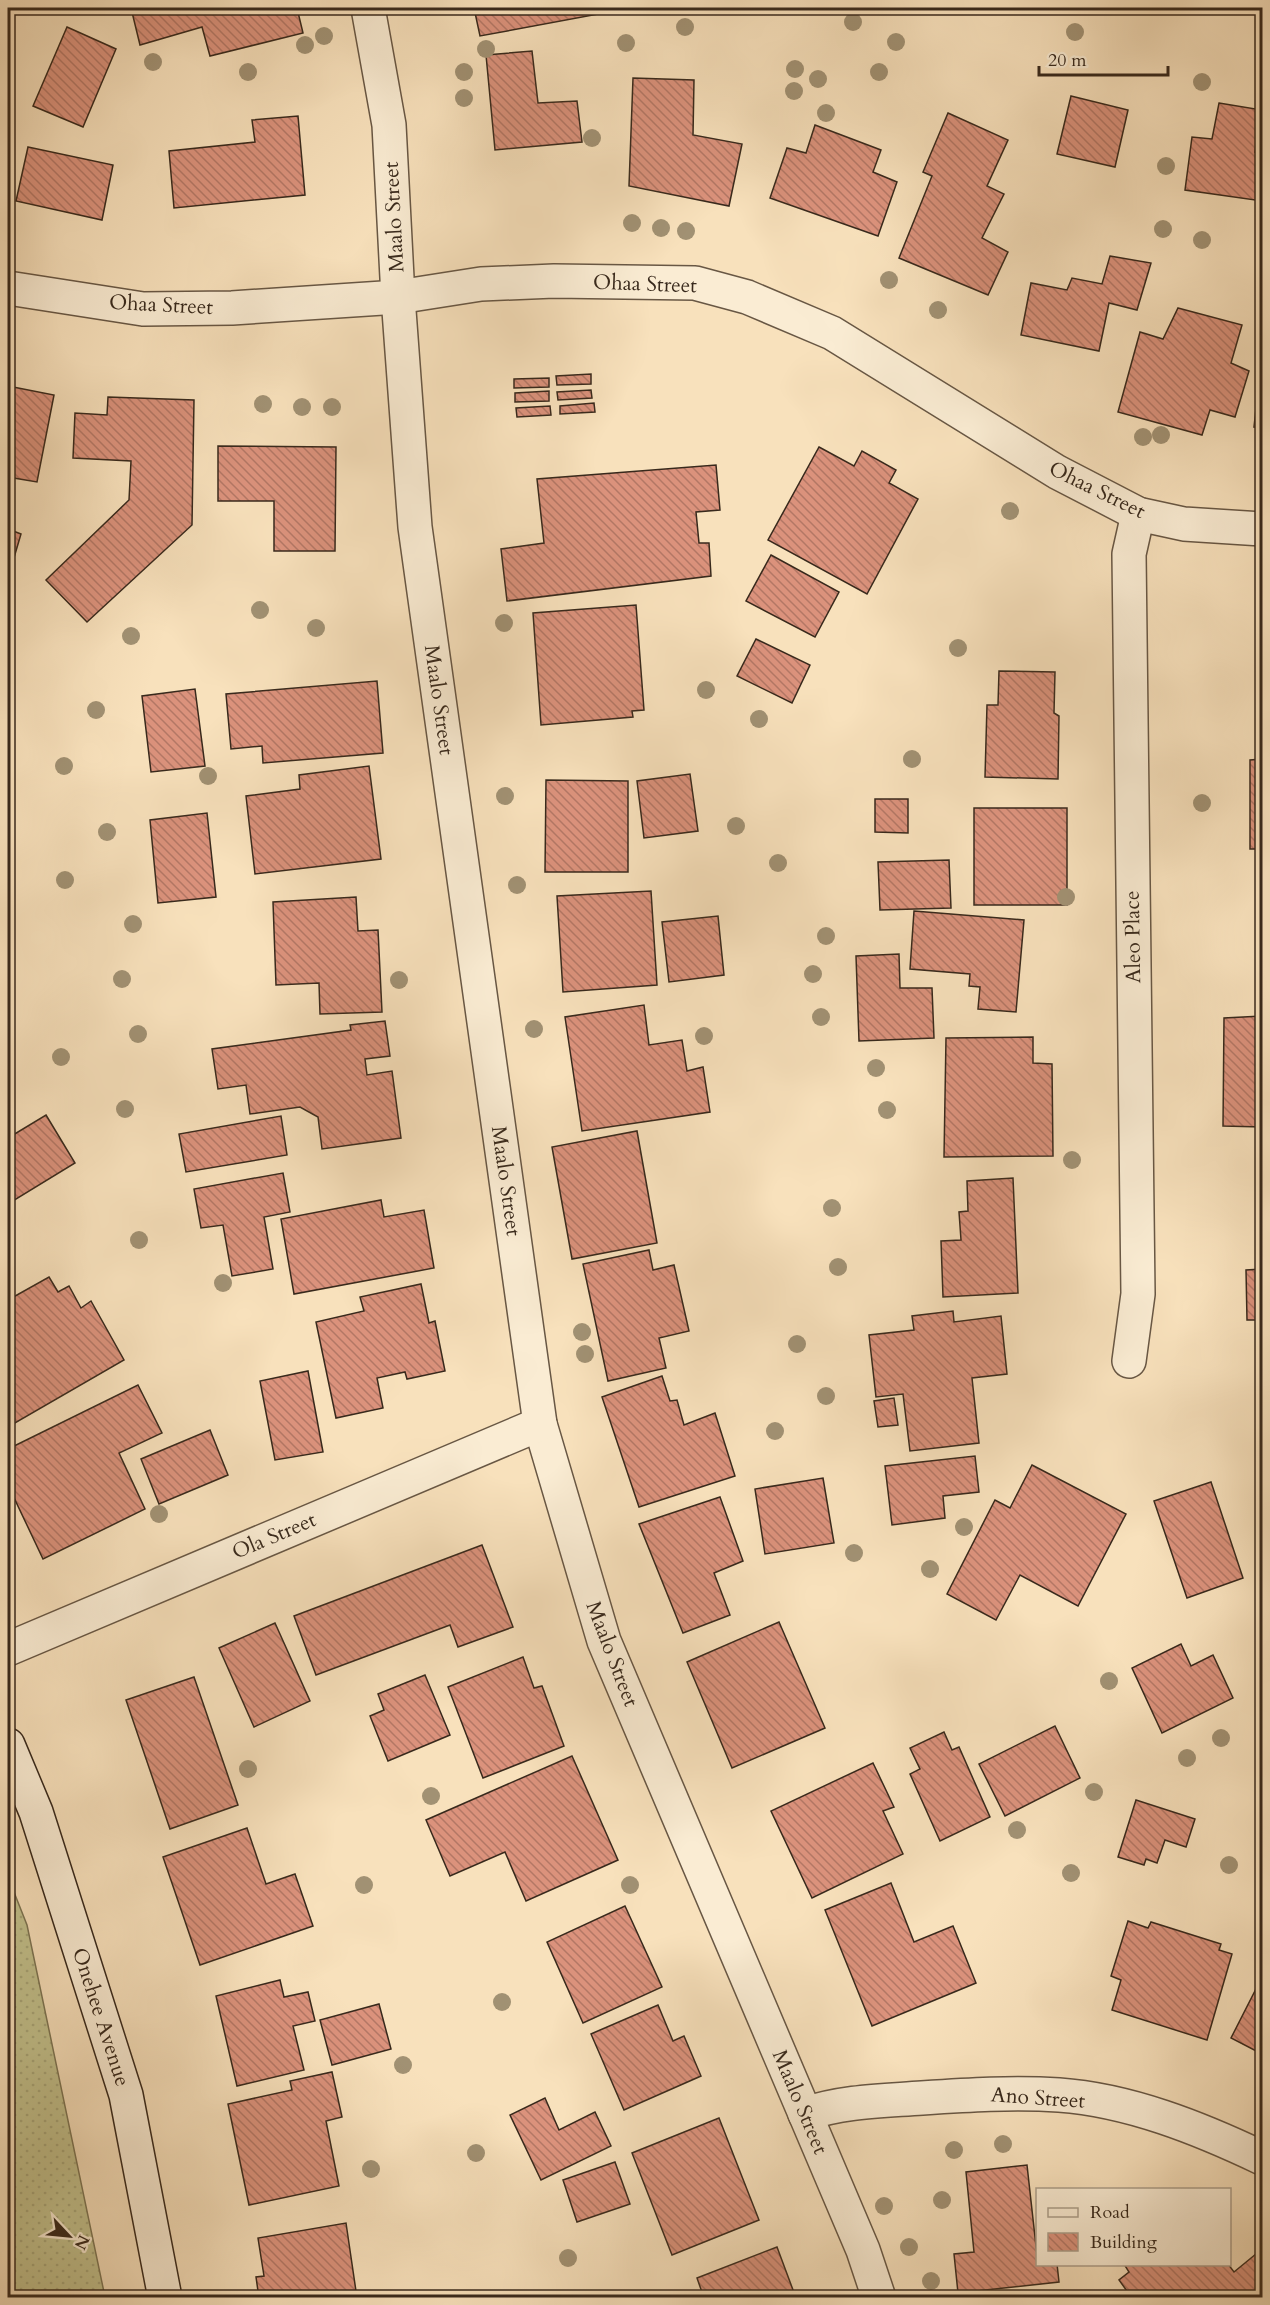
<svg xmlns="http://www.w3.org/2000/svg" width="1270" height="2305" font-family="Cardo,serif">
<defs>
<pattern id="grass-dots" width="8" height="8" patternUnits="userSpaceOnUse" patternTransform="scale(1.5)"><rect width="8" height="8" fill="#c2c18d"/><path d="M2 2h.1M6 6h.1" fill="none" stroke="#a7a679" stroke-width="1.8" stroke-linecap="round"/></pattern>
<pattern id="building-back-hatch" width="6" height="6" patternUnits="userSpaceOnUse" patternTransform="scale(1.5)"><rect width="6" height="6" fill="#db927c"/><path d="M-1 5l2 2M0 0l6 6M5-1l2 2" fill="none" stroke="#b37765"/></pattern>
</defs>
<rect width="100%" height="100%" fill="#f8e1bc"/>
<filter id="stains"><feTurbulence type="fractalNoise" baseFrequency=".00333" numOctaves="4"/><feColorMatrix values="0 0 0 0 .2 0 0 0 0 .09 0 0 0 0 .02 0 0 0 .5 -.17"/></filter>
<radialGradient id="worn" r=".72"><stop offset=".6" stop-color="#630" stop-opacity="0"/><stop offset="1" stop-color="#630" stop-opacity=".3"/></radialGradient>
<path fill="url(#grass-dots)" stroke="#7d7554" stroke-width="1.5" d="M8 1877 27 1925 105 2297H8Z"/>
<g fill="url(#building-back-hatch)" stroke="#38291c" stroke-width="1.5">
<path d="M131 8H297L303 33 210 56 202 27 140 45Z"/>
<path d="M474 8H619L620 10 480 36Z"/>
<path d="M67 27 116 49 83 127 33 106Z"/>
<path d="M532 51 538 103 577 101 582 142 495 150 486 55Z"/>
<path d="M633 78 694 80 693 135 742 144 729 206 629 186Z"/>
<path d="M1071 96 1128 110 1115 167 1057 154Z"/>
<path d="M1219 103 1262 110 1255 152 1262 153V201L1185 190 1192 137 1212 139Z"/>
<path d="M948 113 1008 140 987 186 1004 194 982 238 1008 252 988 295 899 258 932 176 923 172Z"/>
<path d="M298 116 305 195 174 208 169 151 255 142 252 120Z"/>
<path d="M815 125 881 150 873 172 897 182 878 236 770 198 787 148 806 153Z"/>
<path d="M28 147 113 165 102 220 16 201Z"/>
<path d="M1110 256 1151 263 1137 310 1109 303 1099 351 1021 335 1031 283 1067 290 1072 278 1102 284Z"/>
<path d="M1178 308 1242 325 1231 363 1249 371 1235 417 1210 410 1202 435 1118 412 1140 332 1163 339Z"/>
<path d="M1262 354V428L1254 427Z"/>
<path d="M591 374V384L557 385 556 376Z"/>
<path d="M549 378V387L514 388V379Z"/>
<path d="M8 386 54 395 37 482 8 477Z"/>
<path d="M591 390 592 398 558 400 557 392Z"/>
<path d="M549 391V401L515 402V393Z"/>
<path d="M108 397 194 400 192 525 87 622 46 580 129 500 131 461 73 458 75 413 107 415Z"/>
<path d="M594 403 595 412 560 414V406Z"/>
<path d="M550 406 551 415 517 417 516 408Z"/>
<path d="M218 446 336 447 335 551H274V501H218Z"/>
<path d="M819 447 854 466 862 451 896 470 889 483 918 499 867 594 768 540Z"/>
<path d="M716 465 720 510 696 512 699 543H709L711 576 507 601 501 549 544 543 537 479Z"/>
<path d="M8 529 21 534 8 578Z"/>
<path d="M771 555 839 592 815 637 746 601Z"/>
<path d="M636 605 644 710 632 711 633 717 541 725 533 613Z"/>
<path d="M756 639 810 665 792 703 737 676Z"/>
<path d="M999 671 1055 672 1054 713 1059 716 1058 779 985 777 987 705H998Z"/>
<path d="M377 681 383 753 263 763 262 746 231 749 226 694Z"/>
<path d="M195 689 205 766 151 772 142 696Z"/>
<path d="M1262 759V849H1250V760Z"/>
<path d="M369 766 381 859 255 874 246 796 300 789 299 775Z"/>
<path d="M690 774 698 831 644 838 637 781Z"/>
<path d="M546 780 628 781V872H545Z"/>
<path d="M875 799H908V833L875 832Z"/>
<rect x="974" y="808" width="93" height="97"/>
<path d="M207 813 216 897 158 903 150 820Z"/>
<path d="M949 860 951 908 880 910 878 862Z"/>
<path d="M651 891 657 985 563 992 557 896Z"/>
<path d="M1257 894H1262V983H1258Z"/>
<path d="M356 897 358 931 378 930 382 1012 320 1014 319 983 276 985 273 902Z"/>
<path d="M914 911 1024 920 1016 1012 978 1009 980 987 969 986 970 974 910 969Z"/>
<path d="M718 916 724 975 669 982 662 922Z"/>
<path d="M899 954 900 988H932L934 1038 859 1041 856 956Z"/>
<path d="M644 1005 649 1045 682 1040 687 1071 703 1067 710 1112 582 1131 565 1017Z"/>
<path d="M1262 1016V1127L1223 1126 1224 1018Z"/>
<path d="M385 1021 390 1056 365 1059 367 1075 392 1071 401 1138 322 1149 318 1117 300 1107 250 1114 246 1085 218 1089 212 1049 351 1030 350 1025Z"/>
<path d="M1033 1037V1063L1052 1064 1053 1156 944 1157 946 1038Z"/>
<path d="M46 1115 75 1163 8 1204V1138Z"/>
<path d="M281 1116 287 1155 186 1172 179 1134Z"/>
<path d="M637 1131 657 1243 572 1259 552 1147Z"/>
<path d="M283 1173 290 1212 264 1217 273 1269 232 1276 223 1225 201 1228 194 1189Z"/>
<path d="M1013 1178 1018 1293 943 1297 941 1241 961 1240 959 1212 968 1211 967 1181Z"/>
<path d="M381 1200 384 1217 424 1210 434 1268 294 1294 281 1219Z"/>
<path d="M649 1250 653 1270 674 1265 689 1331 659 1338 666 1368 608 1381 583 1264Z"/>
<path d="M1262 1269V1320H1247L1246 1270Z"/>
<path d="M49 1277 58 1292 69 1286 81 1308 91 1301 124 1360 8 1427V1300Z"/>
<path d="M421 1284 429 1323 435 1321 445 1371 407 1379 405 1372 377 1378 383 1408 336 1418 316 1322 364 1311 360 1297Z"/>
<path d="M953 1311 954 1322 1001 1316 1007 1374 972 1378 979 1443 910 1451 903 1394 876 1397 869 1335 914 1330 912 1316Z"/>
<path d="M308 1371 323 1452 275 1460 260 1381Z"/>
<path d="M662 1376 670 1401 677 1400 684 1425 715 1413 735 1476 639 1507 602 1397Z"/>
<path d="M138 1385 162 1433 119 1453 145 1509 43 1559 8 1485V1449Z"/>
<path d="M894 1398 898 1425 878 1427 874 1401Z"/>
<path d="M210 1430 228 1475 159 1504 141 1459Z"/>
<path d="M975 1456 979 1492 943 1496 945 1518 892 1525 885 1466Z"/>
<path d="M1032 1465 1126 1514 1078 1606 1020 1575 996 1620 947 1594 995 1500 1010 1508Z"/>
<path d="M823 1478 834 1543 765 1554 755 1489Z"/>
<path d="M1211 1482 1243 1578 1187 1598 1154 1501Z"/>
<path d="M720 1497 743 1561 714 1573 730 1615 683 1633 639 1524Z"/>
<path d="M482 1545 513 1627 458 1647 450 1625 316 1675 294 1616Z"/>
<path d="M779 1622 825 1728 732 1768 687 1662Z"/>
<path d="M275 1623 310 1701 254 1727 219 1648Z"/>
<path d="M1181 1644 1191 1666 1213 1655 1233 1698 1162 1733 1132 1668Z"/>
<path d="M523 1657 534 1688 542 1686 564 1746 483 1778 448 1687Z"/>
<path d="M425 1675 450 1735 388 1761 370 1716 384 1710 378 1694Z"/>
<path d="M194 1677 238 1805 170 1829 126 1700Z"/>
<path d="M1055 1726 1080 1778 1005 1816 979 1764Z"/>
<path d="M944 1732 952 1750 959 1747 990 1817 940 1841 910 1774 920 1769 910 1748Z"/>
<path d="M572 1756 618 1860 526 1901 505 1852 450 1876 426 1820Z"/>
<path d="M873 1763 894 1807 883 1811 903 1854 812 1898 771 1811Z"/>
<path d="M1136 1800 1195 1819 1186 1847 1165 1840 1157 1863 1146 1859 1144 1865 1118 1857Z"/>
<path d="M247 1828 266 1884 295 1874 313 1926 200 1965 163 1857Z"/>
<path d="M891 1883 914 1942 953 1926 976 1983 872 2026 825 1910Z"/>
<path d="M625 1906 662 1987 583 2023 547 1942Z"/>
<path d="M1128 1921 1148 1928 1151 1922 1221 1944 1219 1950 1232 1954 1207 2040 1112 2010 1121 1980 1111 1976Z"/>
<path d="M1262 1977V2054L1231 2038Z"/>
<path d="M280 1980 284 1997 308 1992 315 2021 293 2026 304 2070 237 2086 216 1996Z"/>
<path d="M379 2004 391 2049 332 2065 320 2020Z"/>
<path d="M658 2005 673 2041 684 2036 701 2076 624 2110 591 2034Z"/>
<path d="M332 2072 342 2117 326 2121 339 2186 249 2205 228 2104 292 2090 290 2081Z"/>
<path d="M545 2098 559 2130 595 2112 611 2146 541 2180 510 2115Z"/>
<path d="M719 2118 759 2220 672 2255 632 2153Z"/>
<path d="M615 2162 630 2204 577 2222 563 2180Z"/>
<path d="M1027 2165 1038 2264H1057L1059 2282 958 2293 954 2254 974 2252 966 2172Z"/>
<path d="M346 2223 357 2298H259L256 2277 264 2276 258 2238Z"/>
<path d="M777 2247 796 2298H704L697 2278Z"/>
<path d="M1262 2249V2298H1132L1119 2280 1129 2272 1124 2264H1228L1234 2272Z"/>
</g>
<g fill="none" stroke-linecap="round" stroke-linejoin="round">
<g stroke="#685744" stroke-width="36">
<g id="street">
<path d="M368 8 389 125 398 297 415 527 540 1424 604 1641 863 2250 879 2298"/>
<path d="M8 288 143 309 232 308 398 297 481 284 554 281 695 283 747 297 832 333 1057 472 1138 514 1184 524 1262 529"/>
<path d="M1129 1361 1138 1294 1129 554 1138 514"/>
<path d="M8 1649 540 1424"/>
<path d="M805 2114C845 2101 881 2101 922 2098 967 2095 1013 2092 1059 2095 1129 2100 1199 2128 1262 2158"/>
</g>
</g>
<g stroke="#38291c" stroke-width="36">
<path id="secondary" d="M8 1745 36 1812 126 2095 165 2298"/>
</g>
<use href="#street" stroke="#faecd3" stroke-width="33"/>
<use href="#secondary" stroke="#faecd3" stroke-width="33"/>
</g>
<g fill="#a19173">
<circle cx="853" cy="22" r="9"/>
<circle cx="685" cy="27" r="9"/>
<circle cx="1075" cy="32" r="9"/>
<circle cx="324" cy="36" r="9"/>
<circle cx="896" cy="42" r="9"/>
<circle cx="626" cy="43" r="9"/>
<circle cx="305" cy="45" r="9"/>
<circle cx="486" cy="49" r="9"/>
<circle cx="153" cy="62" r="9"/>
<circle cx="795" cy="69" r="9"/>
<circle cx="248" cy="72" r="9"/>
<circle cx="464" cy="72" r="9"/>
<circle cx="879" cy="72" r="9"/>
<circle cx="818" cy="79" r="9"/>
<circle cx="1202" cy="82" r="9"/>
<circle cx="794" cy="91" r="9"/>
<circle cx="464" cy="98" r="9"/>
<circle cx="826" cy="113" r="9"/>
<circle cx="592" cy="138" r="9"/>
<circle cx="1166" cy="166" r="9"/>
<circle cx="632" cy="223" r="9"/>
<circle cx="661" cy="228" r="9"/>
<circle cx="1163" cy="229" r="9"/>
<circle cx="686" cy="231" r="9"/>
<circle cx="1202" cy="240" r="9"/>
<circle cx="889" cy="280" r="9"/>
<circle cx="938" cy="310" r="9"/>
<circle cx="263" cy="404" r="9"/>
<circle cx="302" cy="407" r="9"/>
<circle cx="332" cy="407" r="9"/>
<circle cx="1161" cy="435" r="9"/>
<circle cx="1143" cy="437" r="9"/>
<circle cx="1010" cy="511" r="9"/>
<circle cx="260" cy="610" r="9"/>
<circle cx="504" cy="623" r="9"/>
<circle cx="316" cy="628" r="9"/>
<circle cx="131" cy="636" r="9"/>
<circle cx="958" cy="648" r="9"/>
<circle cx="706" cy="690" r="9"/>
<circle cx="96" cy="710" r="9"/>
<circle cx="759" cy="719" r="9"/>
<circle cx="912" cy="759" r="9"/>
<circle cx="64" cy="766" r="9"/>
<circle cx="208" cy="776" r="9"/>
<circle cx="505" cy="796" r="9"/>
<circle cx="1202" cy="803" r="9"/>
<circle cx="736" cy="826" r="9"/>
<circle cx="107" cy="832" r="9"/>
<circle cx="778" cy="863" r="9"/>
<circle cx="65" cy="880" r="9"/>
<circle cx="517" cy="885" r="9"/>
<circle cx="1066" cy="897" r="9"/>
<circle cx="133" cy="924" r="9"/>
<circle cx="826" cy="936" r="9"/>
<circle cx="813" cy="974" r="9"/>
<circle cx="122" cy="979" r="9"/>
<circle cx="399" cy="980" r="9"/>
<circle cx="821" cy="1017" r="9"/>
<circle cx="534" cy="1029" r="9"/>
<circle cx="138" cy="1034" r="9"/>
<circle cx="704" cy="1036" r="9"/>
<circle cx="61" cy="1057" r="9"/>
<circle cx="876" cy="1068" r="9"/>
<circle cx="125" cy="1109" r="9"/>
<circle cx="887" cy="1110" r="9"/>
<circle cx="1072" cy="1160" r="9"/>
<circle cx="832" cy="1208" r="9"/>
<circle cx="139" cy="1240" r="9"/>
<circle cx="838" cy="1267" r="9"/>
<circle cx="223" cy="1283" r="9"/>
<circle cx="582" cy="1332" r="9"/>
<circle cx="797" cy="1344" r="9"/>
<circle cx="585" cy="1354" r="9"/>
<circle cx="826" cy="1396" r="9"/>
<circle cx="775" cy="1431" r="9"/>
<circle cx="159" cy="1514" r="9"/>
<circle cx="964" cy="1527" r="9"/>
<circle cx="854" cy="1553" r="9"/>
<circle cx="930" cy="1569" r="9"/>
<circle cx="1109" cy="1681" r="9"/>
<circle cx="1221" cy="1738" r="9"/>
<circle cx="1187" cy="1758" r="9"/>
<circle cx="248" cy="1769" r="9"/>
<circle cx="1094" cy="1792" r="9"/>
<circle cx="431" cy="1796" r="9"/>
<circle cx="1017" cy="1830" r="9"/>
<circle cx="1229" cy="1865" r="9"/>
<circle cx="1071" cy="1873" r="9"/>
<circle cx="364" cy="1885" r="9"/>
<circle cx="630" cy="1885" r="9"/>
<circle cx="502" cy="2002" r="9"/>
<circle cx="403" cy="2065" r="9"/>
<circle cx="1003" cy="2144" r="9"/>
<circle cx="954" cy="2150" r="9"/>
<circle cx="476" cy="2153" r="9"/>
<circle cx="371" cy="2169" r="9"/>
<circle cx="942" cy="2200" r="9"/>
<circle cx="884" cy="2206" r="9"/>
<circle cx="909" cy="2247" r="9"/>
<circle cx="568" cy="2258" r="9"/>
<circle cx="931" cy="2281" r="9"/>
</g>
<g text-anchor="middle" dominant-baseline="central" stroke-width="4.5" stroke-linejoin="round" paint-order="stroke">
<g font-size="21" fill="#38291c" stroke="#faecd3">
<text transform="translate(394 217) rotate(-93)">Maalo Street</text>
<text transform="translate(645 284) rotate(2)">Ohaa Street</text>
<text transform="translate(161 305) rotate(3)">Ohaa Street</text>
<text transform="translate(1097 490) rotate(26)">Ohaa Street</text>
<text transform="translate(439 700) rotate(82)">Maalo Street</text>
<text transform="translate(1133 937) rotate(-91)">Aleo Place</text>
<text transform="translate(506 1181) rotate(82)">Maalo Street</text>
<text transform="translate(274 1536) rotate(-23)">Ola Street</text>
<text transform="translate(612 1654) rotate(69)">Maalo Street</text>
<text transform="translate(101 2017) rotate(72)">Onehee Avenue</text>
<text transform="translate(1038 2098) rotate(4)">Ano Street</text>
<text transform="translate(800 2102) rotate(67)">Maalo Street</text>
</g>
</g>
<rect width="1270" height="2305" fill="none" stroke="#f8e1bc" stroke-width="30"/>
<rect x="9" y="9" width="1252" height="2287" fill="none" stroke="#38291c" stroke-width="3"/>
<rect x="15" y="15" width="1240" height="2275" fill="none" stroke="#38291c" stroke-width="1.5"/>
<rect x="1036" y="2188" width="195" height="78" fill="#faecd3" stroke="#ac9e8a" stroke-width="1.5"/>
<rect x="1048" y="2208" width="30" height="9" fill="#faecd3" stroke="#ac9e8a" stroke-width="1.5"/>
<text x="1090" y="2218" font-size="18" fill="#38291c">Road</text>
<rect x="1048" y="2233" width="30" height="18" fill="url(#building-back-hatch)" stroke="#ac9e8a" stroke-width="1.5"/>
<text x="1090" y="2248" font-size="18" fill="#38291c">Building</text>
<g transform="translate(69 2236) rotate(116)" stroke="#faecd3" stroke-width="4.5" paint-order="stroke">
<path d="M0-4.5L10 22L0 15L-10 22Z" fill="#38291c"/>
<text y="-9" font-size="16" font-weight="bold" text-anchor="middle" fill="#38291c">N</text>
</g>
<path d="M1039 66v9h129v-9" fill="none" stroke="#38291c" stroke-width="3"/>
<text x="1048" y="66" font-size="18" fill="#38291c" stroke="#faecd3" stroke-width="4.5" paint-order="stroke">20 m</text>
<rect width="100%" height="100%" filter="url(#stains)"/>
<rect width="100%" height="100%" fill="url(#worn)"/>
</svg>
